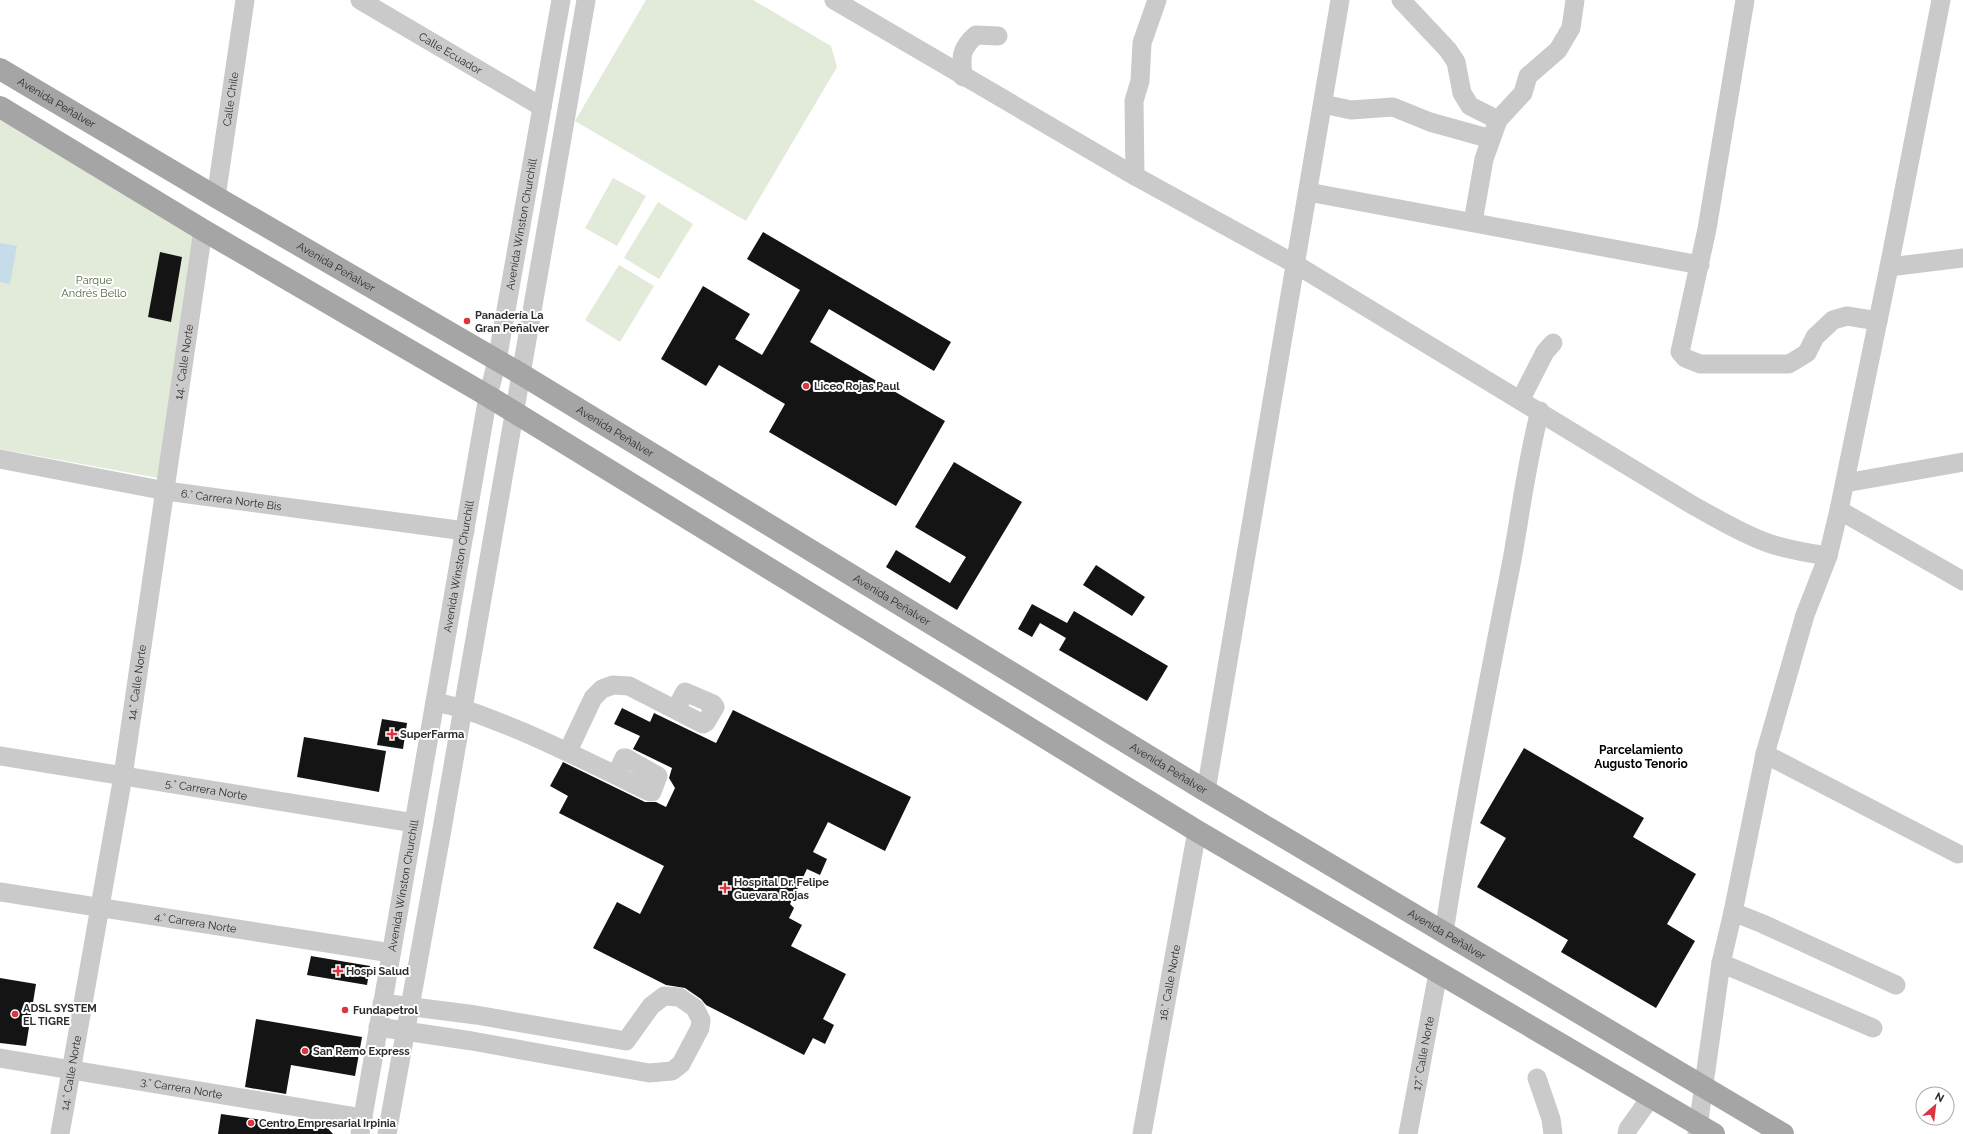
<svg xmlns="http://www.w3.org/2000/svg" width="1963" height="1134" font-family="Raleway,sans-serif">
<rect width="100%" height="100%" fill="#fff"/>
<g fill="#e2eada">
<path d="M646 0H753L831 46 837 67 746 221 575 121Z"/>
<path d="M0 120 195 237 158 478 0 449Z"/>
<path d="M613 178 646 196 617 246 585 228Z"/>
<path d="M658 202 693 224 659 279 624 258Z"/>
<path d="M619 265 654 286 620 342 585 320Z"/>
</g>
<path fill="#c7dce9" d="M0 243 17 246 10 284 0 282Z"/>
<g fill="#141414">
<path d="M763 232 951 342 934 371 829 309 810 342 945 421 896 506 769 432 785 404 719 365 706 386 661 359 703 286 750 314 735 339 762 355 800 290 747 259Z"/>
<path d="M160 252 182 257 171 322 148 317Z"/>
<path d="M954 462 1022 502 957 610 886 567 896 550 950 583 966 557 915 527Z"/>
<path d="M1096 565 1145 597 1132 616 1083 585Z"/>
<path d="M1032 604 1067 623 1074 611 1168 666 1147 701 1059 650 1066 638 1040 623 1032 637 1018 629Z"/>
<path d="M622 708 650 722 654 713 716 743 733 710 911 797 885 851 828 822 813 852 827 859 820 875 807 869 790 904 794 908 789 918 802 925 791 946 846 974 823 1019 834 1025 825 1044 813 1038 804 1055 706 1005 701 999 685 988 666 985 593 948 617 902 640 914 664 866 559 813 568 796 550 786 563 762 645 802H656L666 807 675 788 669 778 672 768 633 749 640 736 614 724Z"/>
<path d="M382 719 407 723 403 749 377 745Z"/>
<path d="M304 737 386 751 379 792 297 777Z"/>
<path d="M1524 748 1644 818 1633 837 1696 874 1667 924 1695 941 1656 1008 1561 952 1568 940 1477 887 1506 838 1480 823Z"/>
<path d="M311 956 370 966 367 985 307 975Z"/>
<path d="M0 978 36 984 26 1046 0 1043Z"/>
<path d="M256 1019 362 1037 355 1076 291 1065 286 1094 245 1087Z"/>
<path d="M221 1114 303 1126 312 1121 322 1122 333 1134H218Z"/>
</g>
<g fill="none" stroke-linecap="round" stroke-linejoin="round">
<g stroke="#cacaca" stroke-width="19">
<path id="s1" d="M360 0 542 107"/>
<path d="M834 0 1135 176 1295 264 1694 506C1718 519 1742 534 1768 543 1788 550 1808 553 1828 556"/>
<path d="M1401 0 1448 50 1456 62 1462 93 1470 106 1498 120"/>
<path d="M1745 0 1707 229 1680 352 1685 358 1700 364H1789L1807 353 1815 337 1833 320 1847 316 1878 321"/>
<path d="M963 77C961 57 960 49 976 35L998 36"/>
<path d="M1323 104 1351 110 1393 107 1430 122 1491 139"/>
<path d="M1135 176 1134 101 1140 81 1142 43 1157 0"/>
<path d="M1308 192 1700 265"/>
<path id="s2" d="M216 197 245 0"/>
<path d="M1473 222 1484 159 1498 120 1523 93 1528 76 1558 50 1571 28 1575 0"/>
<path d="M1889 267 1963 258"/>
<path d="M1521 399 1545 352 1553 343"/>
<path id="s3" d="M0 459 166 491 465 531"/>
<path d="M1845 483 1963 462"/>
<path d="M1839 510 1963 581"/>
<path d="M435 702C466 708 491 719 521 731 565 750 607 771 650 792H652L658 776 626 758H624L616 775"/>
<path d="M568 751 593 698 602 689 613 685 629 686 703 724 706 722 715 707 713 704 685 692 676 709"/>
<path d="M1765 754 1958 854"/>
<path id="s4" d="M0 756 414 823"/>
<path d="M1206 791 1340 0"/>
<path id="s5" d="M0 892 391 953"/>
<path d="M1733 912 1763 924 1896 985"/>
<path d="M1444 933C1463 808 1488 684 1512 560 1521 510 1527 460 1540 411"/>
<path d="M1721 963 1873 1028"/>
<path d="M378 1027 472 1041 649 1073 672 1071 681 1064 700 1028 701 1020 695 1008 679 997 664 996 651 1006 626 1041 476 1015 382 1003"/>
<path id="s6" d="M0 1058 363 1118"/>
<path d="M1537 1078 1551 1119 1553 1134"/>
<path id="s7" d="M60 1134 123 776 203 230"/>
<path id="s8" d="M360 1134 488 396 497 361 561 0"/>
<path d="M387 1134 441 835 586 0"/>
<path id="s9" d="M1142 1134 1197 831"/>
<path id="s10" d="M1408 1134 1438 973"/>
<path d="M1627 1134 1628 1129 1651 1097"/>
<path d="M1697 1134 1721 963 1733 912 1765 754 1805 615 1828 556 1839 510 1889 267 1941 0"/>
</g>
<g stroke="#a5a5a5" stroke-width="22">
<path id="s11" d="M0 69 216 197 521 374 1206 791 1783 1134"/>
<path d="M0 107 203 230 488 396 1197 831 1714 1134"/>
</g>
</g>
<g fill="#de343f" stroke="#fff" stroke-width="1.5">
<circle cx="467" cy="321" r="4"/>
<circle cx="806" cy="386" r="4"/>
<path d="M390 728h4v4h4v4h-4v4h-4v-4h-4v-4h4z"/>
<path d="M723 882h4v4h4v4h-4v4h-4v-4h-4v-4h4z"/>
<path d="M336 965h4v4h4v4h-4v4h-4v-4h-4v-4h4z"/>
<circle cx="345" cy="1010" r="4"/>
<circle cx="15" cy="1014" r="4"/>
<circle cx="305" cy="1051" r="4"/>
<circle cx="251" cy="1123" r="4"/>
</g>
<g text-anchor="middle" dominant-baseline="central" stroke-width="4" stroke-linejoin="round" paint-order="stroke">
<g font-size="11" fill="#2d2d2d" stroke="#fff">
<text stroke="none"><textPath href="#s1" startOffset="105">Calle Ecuador</textPath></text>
<text stroke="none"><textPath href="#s2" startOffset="99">Calle Chile</textPath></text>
<text stroke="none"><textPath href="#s11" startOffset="66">Avenida Peñalver</textPath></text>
<text stroke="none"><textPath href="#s8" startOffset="924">Avenida Winston Churchill</textPath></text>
<text stroke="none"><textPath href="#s11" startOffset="390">Avenida Peñalver</textPath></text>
<text stroke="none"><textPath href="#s7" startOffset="782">14.° Calle Norte</textPath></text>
<text stroke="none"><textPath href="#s11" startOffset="714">Avenida Peñalver</textPath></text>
<text stroke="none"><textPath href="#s3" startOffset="235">6.° Carrera Norte Bis</textPath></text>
<text stroke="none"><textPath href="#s8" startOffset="576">Avenida Winston Churchill</textPath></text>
<text stroke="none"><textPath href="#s11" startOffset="1038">Avenida Peñalver</textPath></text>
<text stroke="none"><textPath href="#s7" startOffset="458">14.° Calle Norte</textPath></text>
<text stroke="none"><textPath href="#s11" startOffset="1362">Avenida Peñalver</textPath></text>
<text stroke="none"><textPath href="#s4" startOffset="209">5.° Carrera Norte</textPath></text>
<text stroke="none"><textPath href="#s8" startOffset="252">Avenida Winston Churchill</textPath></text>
<text stroke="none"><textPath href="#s5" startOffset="198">4.° Carrera Norte</textPath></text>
<text stroke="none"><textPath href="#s11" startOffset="1686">Avenida Peñalver</textPath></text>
<text stroke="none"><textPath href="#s9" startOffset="154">16.° Calle Norte</textPath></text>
<text stroke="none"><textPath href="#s10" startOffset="82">17.° Calle Norte</textPath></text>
<text stroke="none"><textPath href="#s7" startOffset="62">14.° Calle Norte</textPath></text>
<text stroke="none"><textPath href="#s6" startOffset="184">3.° Carrera Norte</textPath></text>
</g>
<g font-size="11" fill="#4f663c" stroke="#fff">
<text x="94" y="280">Parque<tspan x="94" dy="13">Andrés Bello</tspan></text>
</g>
<g font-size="11" font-weight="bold" fill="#2d2d2d" stroke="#fff" text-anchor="start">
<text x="475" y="315">Panadería La<tspan x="475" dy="13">Gran Peñalver</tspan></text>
<text x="814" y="386">Liceo Rojas Paul</text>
<text x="400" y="734">SuperFarma</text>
<text x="734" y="882">Hospital Dr. Felipe<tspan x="734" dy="13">Guevara Rojas</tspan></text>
<text x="346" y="971">Hospi Salud</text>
<text x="23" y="1008">ADSL SYSTEM<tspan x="23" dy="13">EL TIGRE</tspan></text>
<text x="353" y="1010">Fundapetrol</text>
<text x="313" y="1051">San Remo Express</text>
<text x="259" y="1123">Centro Empresarial Irpinia</text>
</g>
<g font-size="12" font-weight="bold" fill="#000" stroke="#fff">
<text x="1641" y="750">Parcelamiento<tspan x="1641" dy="14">Augusto Tenorio</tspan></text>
</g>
</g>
<g transform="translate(1935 1106) rotate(28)"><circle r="19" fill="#ffffff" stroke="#ababab"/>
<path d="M0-3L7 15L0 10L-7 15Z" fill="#de343f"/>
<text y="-6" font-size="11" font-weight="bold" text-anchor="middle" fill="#2d2d2d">N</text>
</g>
</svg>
